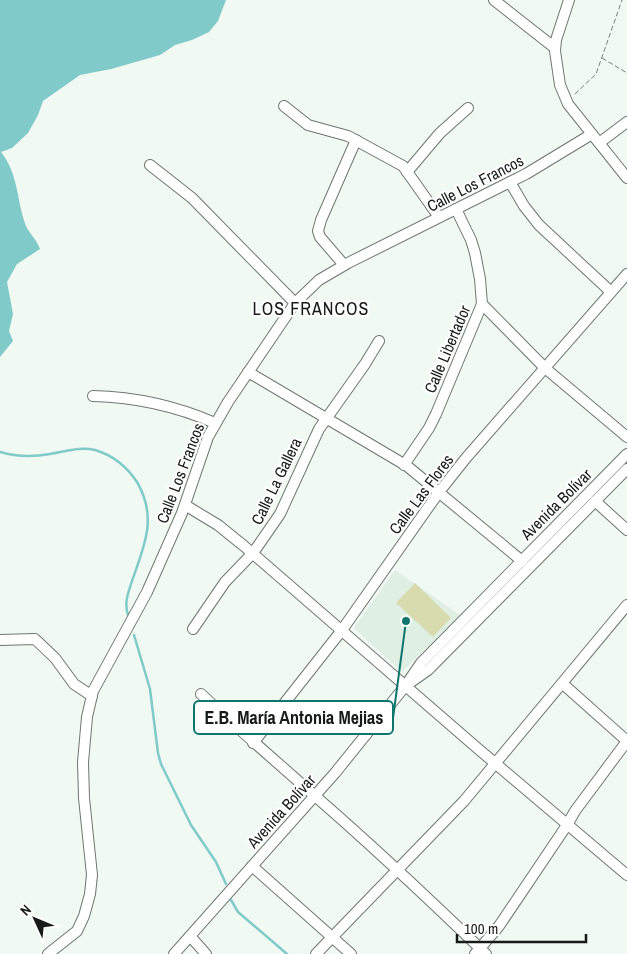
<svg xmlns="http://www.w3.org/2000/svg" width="627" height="954" font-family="'Archivo Narrow',sans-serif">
<rect width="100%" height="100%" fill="#f0f9f2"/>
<path fill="#dfefe3" d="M395 570 460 615 402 672 354 628Z"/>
<path fill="#d7dbae" d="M415 583 451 618 433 637 396 603Z"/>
<path fill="#80caca" d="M0 0H226L218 21 209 32 192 40 175 45 160 55 111 69 80 75 43 101 38 115 28 133 12 148 1 152C19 175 16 199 26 226 29 233 37 240 40 249L17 264 7 282 13 314 9 331 13 341 0 357Z"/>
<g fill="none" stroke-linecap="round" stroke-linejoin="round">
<g stroke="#80caca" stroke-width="2.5">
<path d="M0 452C17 457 33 457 50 454 64 452 80 446 95 450 112 455 127 467 137 482 158 518 144 546 132 581 128 593 124 603 128 615"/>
<path d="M134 635 150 689 158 753 161 764 191 825 216 862 226 884"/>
<path d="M231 900 238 912 287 954"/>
</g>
<g stroke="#6e7670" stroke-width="12">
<g id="minor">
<path d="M494 0 555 48"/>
<path d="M569 0 556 40 555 51 560 85 568 104 627 178"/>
<path d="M284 106 308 125 348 136 403 166 439 217"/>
<path d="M599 143 627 122"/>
<path d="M150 165 192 198 295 303"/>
<path d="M407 172 440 133 468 108"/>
<path d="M510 182 524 206 539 225 611 292"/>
<path d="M344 265 320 237 318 231 321 220 356 140"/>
<path d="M482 304 545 368 627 437"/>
<path d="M248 372 407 466 522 561"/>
<path d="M93 396C135 397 176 406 215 423"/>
<path d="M404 465 429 428 436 414 482 304 480 279 475 253 471 240 456 209"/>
<path d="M595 501 627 530"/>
<path d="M185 505 218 525 244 546 476 747 627 875"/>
<path d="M193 629 225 582 253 553 280 514 319 429 365 364 379 341"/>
<path d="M0 640 35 639 55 658 74 684 92 696"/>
<path d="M411 682 428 670 627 469"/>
<path d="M563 684 627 741"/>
<path d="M201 694C238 729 277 762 315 796 374 847 430 900 486 954"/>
<path d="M253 743 342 630 439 492 466 458 627 274"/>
<path d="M252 866 351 954"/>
<path d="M190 936 206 954"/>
<path d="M48 954 77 931 84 916 90 894 92 875 84 798 83 762 87 717 93 691 147 592 182 513 208 437 228 402 295 303 319 280 348 263 526 174 592 134"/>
<path d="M174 954 335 773 406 685 421 663 627 454"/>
<path d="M316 954 464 801 627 605"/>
<path d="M475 954 499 926 567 825 575 811 627 741"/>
</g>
</g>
<g stroke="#7a7f7b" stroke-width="1" stroke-dasharray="5 2.5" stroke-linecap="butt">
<path d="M602 58 627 73"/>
<path d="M575 94 596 74 622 0"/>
</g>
<use href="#minor" stroke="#fff" stroke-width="10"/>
</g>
<g text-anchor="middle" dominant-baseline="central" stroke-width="4.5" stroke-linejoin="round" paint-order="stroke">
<g font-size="16" fill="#171a18" stroke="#fff">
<text transform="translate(475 183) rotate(-27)">Calle Los Francos</text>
<text transform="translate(447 349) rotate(-67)">Calle Libertador</text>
<text transform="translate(180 473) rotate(-69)">Calle Los Francos</text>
<text transform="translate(276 481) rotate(-64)">Calle La Gallera</text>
<text transform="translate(421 494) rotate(-53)">Calle Las Flores</text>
<text transform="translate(556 504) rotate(-45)">Avenida Bolívar</text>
<text transform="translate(281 811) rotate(-48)">Avenida Bolívar</text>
</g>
<g font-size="18" letter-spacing="1" fill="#171a18" stroke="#fff">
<text x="311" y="308">LOS FRANCOS</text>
</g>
</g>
<path fill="none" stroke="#0f766e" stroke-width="2" d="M406 621L393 718"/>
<circle fill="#0f766e" stroke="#fff" stroke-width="2" cx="406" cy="621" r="5"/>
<rect fill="#fff" stroke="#0f766e" stroke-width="2" x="194" y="701" width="199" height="33" rx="5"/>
<g font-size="18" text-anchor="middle" font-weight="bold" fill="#171a18">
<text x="294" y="724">E.B. María Antonia Mejias</text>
</g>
<g transform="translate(35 919) rotate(314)" stroke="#ffffff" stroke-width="4" paint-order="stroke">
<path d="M0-4L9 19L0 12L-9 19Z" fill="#171a18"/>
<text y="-8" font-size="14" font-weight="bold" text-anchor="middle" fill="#171a18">N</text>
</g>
<path d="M457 934v8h129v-8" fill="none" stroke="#171a18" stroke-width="2.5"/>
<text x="464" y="934" font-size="15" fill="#171a18" stroke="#ffffff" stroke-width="4" paint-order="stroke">100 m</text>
</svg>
